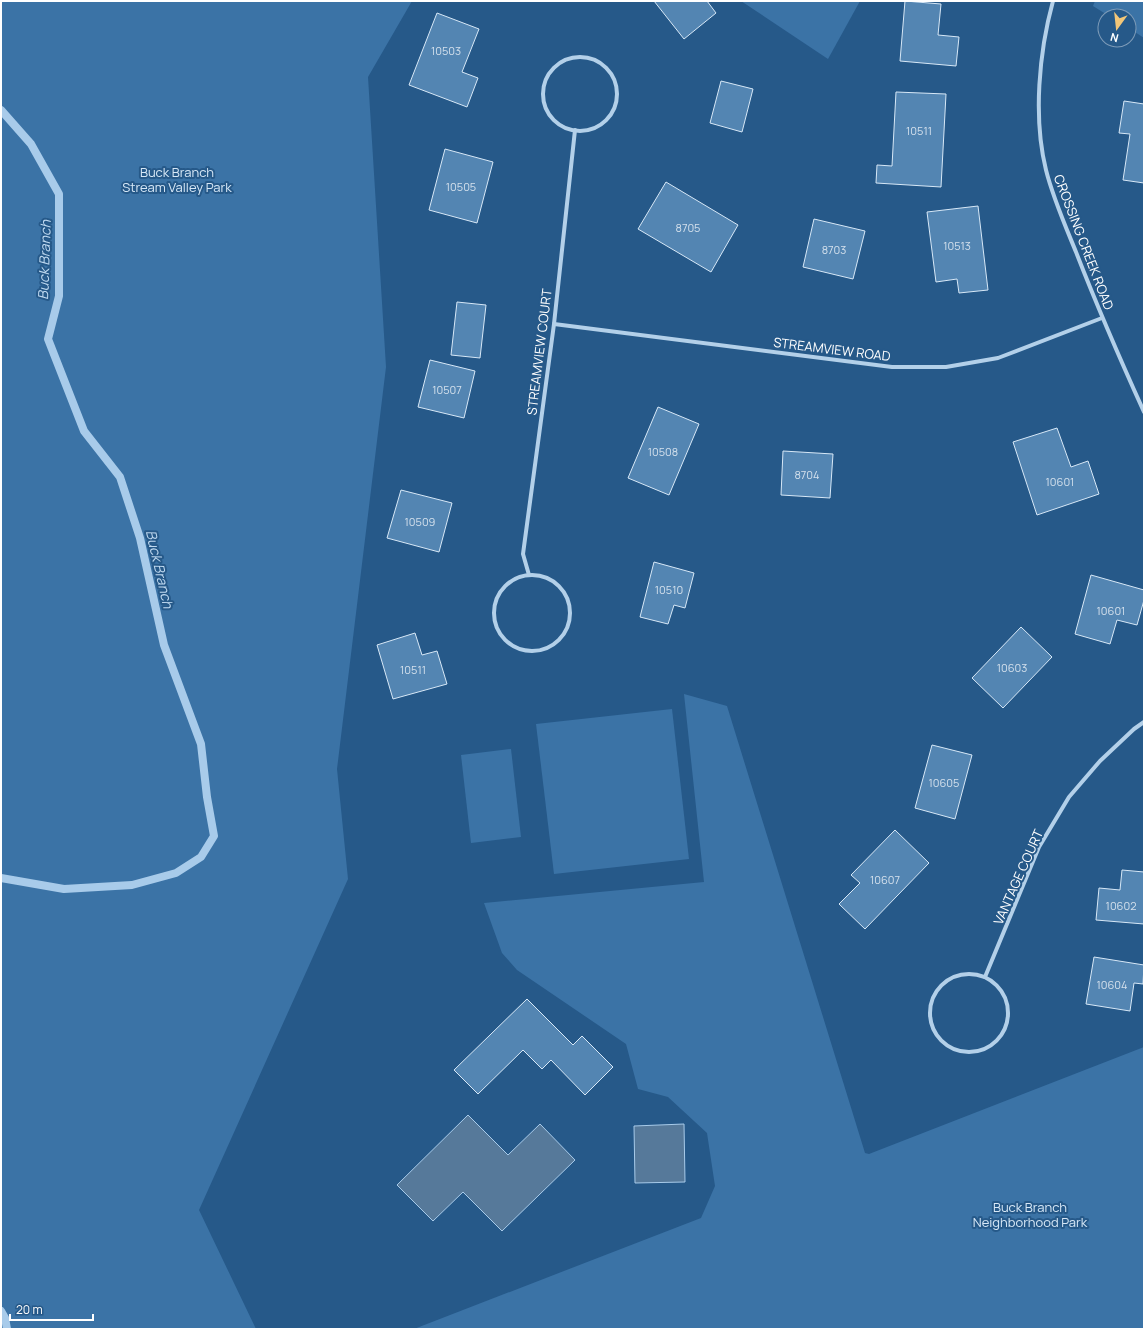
<svg xmlns="http://www.w3.org/2000/svg" width="1145" height="1330" font-family="Manrope,sans-serif">
<rect width="100%" height="100%" fill="#265989"/>
<g fill="#3b73a6">
<path d="M1 1H412L368 77 386 367 337 769 348 879 199 1210 256 1329H1Z"/>
<path d="M741 1H860L828 59Z"/>
<path d="M1095 1H1144V38L1129 28V16H1109L1093 6Z"/>
<path d="M684 694 727 706 865 1153 869 1154 1144 1047V1329H414L701 1218 715 1186 707 1133 668 1097 638 1089 626 1044 517 970 502 953 484 903 704 882Z"/>
<path d="M672 709 689 859 554 874 536 724Z"/>
<path d="M511 749 521 837 471 843 461 755Z"/>
</g>
<g fill="#56799a" stroke="#a8cbea">
<path d="M468 1115 508 1155 540 1124 575 1160 502 1231 463 1192 433 1221 397 1185Z"/>
<path d="M684 1124 685 1182 635 1183 634 1126Z"/>
</g>
<g fill="none" stroke-linecap="round" stroke-linejoin="round">
<g stroke="#a8cbea" stroke-width="8">
<path d="M1 110 31 144 59 194V296L48 339 84 431 120 477 140 538 164 645 201 744 207 797 214 836 201 857 176 873 132 885 64 889 1 878"/>
<path d="M1 1311 5 1318 7 1329"/>
</g>
</g>
<g fill="#5385b2" stroke="#d7e8f7">
<path d="M654 1H707L716 13 684 39Z"/>
<path d="M905 1 941 4 938 35 959 37 956 66 900 61Z"/>
<path d="M437 13 479 29 462 72 478 78 467 107 409 85Z"/>
<path d="M721 81 753 89 742 132 710 123Z"/>
<path d="M896 92 946 94 941 187 876 183 877 165 892 166Z"/>
<path d="M1124 101 1144 104V183L1123 180 1130 134 1119 133Z"/>
<path d="M445 149 493 162 477 223 429 210Z"/>
<path d="M666 182 738 225 711 272 638 229Z"/>
<path d="M978 206 988 290 959 293 957 279 936 282 927 212Z"/>
<path d="M814 219 865 231 853 279 803 267Z"/>
<path d="M457 302 486 305 480 358 451 355Z"/>
<path d="M430 360 475 371 464 418 418 407Z"/>
<path d="M658 407 699 424 669 495 628 478Z"/>
<path d="M1057 428 1071 467 1088 461 1099 494 1037 515 1013 442Z"/>
<path d="M783 451 833 454 830 498 781 495Z"/>
<path d="M401 490 452 503 439 552 387 538Z"/>
<path d="M654 562 694 573 685 608 674 605 668 624 640 617Z"/>
<path d="M1091 575 1144 590V600L1137 625 1117 620 1110 644 1075 634Z"/>
<path d="M1021 627 1052 657 1003 708 972 678Z"/>
<path d="M415 633 422 655 437 651 447 684 393 699 377 645Z"/>
<path d="M932 745 972 755 955 819 915 808Z"/>
<path d="M895 830 929 863 865 929 839 904 860 883 851 875Z"/>
<path d="M1122 870 1144 872V924L1096 920 1099 888 1120 890Z"/>
<path d="M1094 957 1144 965 1143 984 1134 983 1130 1011 1086 1004Z"/>
<path d="M527 999 573 1045 582 1036 613 1067 585 1095 551 1060 542 1069 523 1050 478 1094 454 1070Z"/>
</g>
<g fill="none" stroke-linecap="round" stroke-linejoin="round">
<g stroke="#b3d0e9" stroke-width="4">
<path d="M1053 1C1039 52 1033 118 1046 170 1053 198 1065 225 1076 252 1097 306 1120 359 1144 412"/>
<circle cx="580" cy="94" r="37"/>
<path d="M554 324 892 367H946L998 358 1102 318"/>
<path d="M529 575 523 554 554 324 575 130"/>
<circle cx="532" cy="613" r="38"/>
<circle cx="969" cy="1013" r="39"/>
<path d="M985 977 1039 847 1069 797 1100 761 1134 729 1144 722"/>
</g>
</g>
<g text-anchor="middle" dominant-baseline="central" stroke-width="4" stroke-linejoin="round" paint-order="stroke">
<g font-size="11" fill="#d4e0ec">
<text x="446" y="50">10503</text>
<text x="919" y="130">10511</text>
<text x="461" y="186">10505</text>
<text x="688" y="227">8705</text>
<text x="957" y="245">10513</text>
<text x="834" y="249">8703</text>
<text x="447" y="389">10507</text>
<text x="663" y="451">10508</text>
<text x="807" y="474">8704</text>
<text x="1060" y="481">10601</text>
<text x="420" y="521">10509</text>
<text x="669" y="589">10510</text>
<text x="1111" y="610">10601</text>
<text x="1012" y="667">10603</text>
<text x="413" y="669">10511</text>
<text x="944" y="782">10605</text>
<text x="885" y="879">10607</text>
<text x="1121" y="905">10602</text>
<text x="1112" y="984">10604</text>
</g>
<g font-size="13" fill="#d7e8f7" stroke="#265989">
<text x="177" y="172">Buck Branch<tspan x="177" dy="15">Stream Valley Park</tspan></text>
<text x="1030" y="1207">Buck Branch<tspan x="1030" dy="15">Neighborhood Park</tspan></text>
</g>
<g font-size="13" fill="#fff" stroke="#265989">
<text transform="translate(1084 242) rotate(69)">CROSSING CREEK ROAD</text>
<text transform="translate(832 349) rotate(7)">STREAMVIEW ROAD</text>
<text transform="translate(539 352) rotate(-83)">STREAMVIEW COURT</text>
<text transform="translate(1018 877) rotate(-66)">VANTAGE COURT</text>
</g>
<g font-size="14" font-style="italic" fill="#bfd9f0" stroke="#265989">
<text transform="translate(44 260) rotate(-88)">Buck Branch</text>
<text transform="translate(160 569) rotate(77)">Buck Branch</text>
</g>
</g>
<rect width="1145" height="1330" fill="none" stroke="#ffffff" stroke-width="4"/>
<g transform="translate(1117 28) rotate(195)"><circle r="19" fill="#265989" stroke="#7d9bb8"/>
<path d="M0-3L7 15L0 10L-7 15Z" fill="#f2c678"/>
<text y="-6" font-size="11" font-weight="bold" text-anchor="middle" fill="#ffffff">N</text>
</g>
<path d="M10 1314v6h83v-6" fill="none" stroke="#ffffff" stroke-width="2"/>
<text x="16" y="1314" font-size="12" fill="#ffffff" stroke="#265989" stroke-width="3" paint-order="stroke">20 m</text>
</svg>
